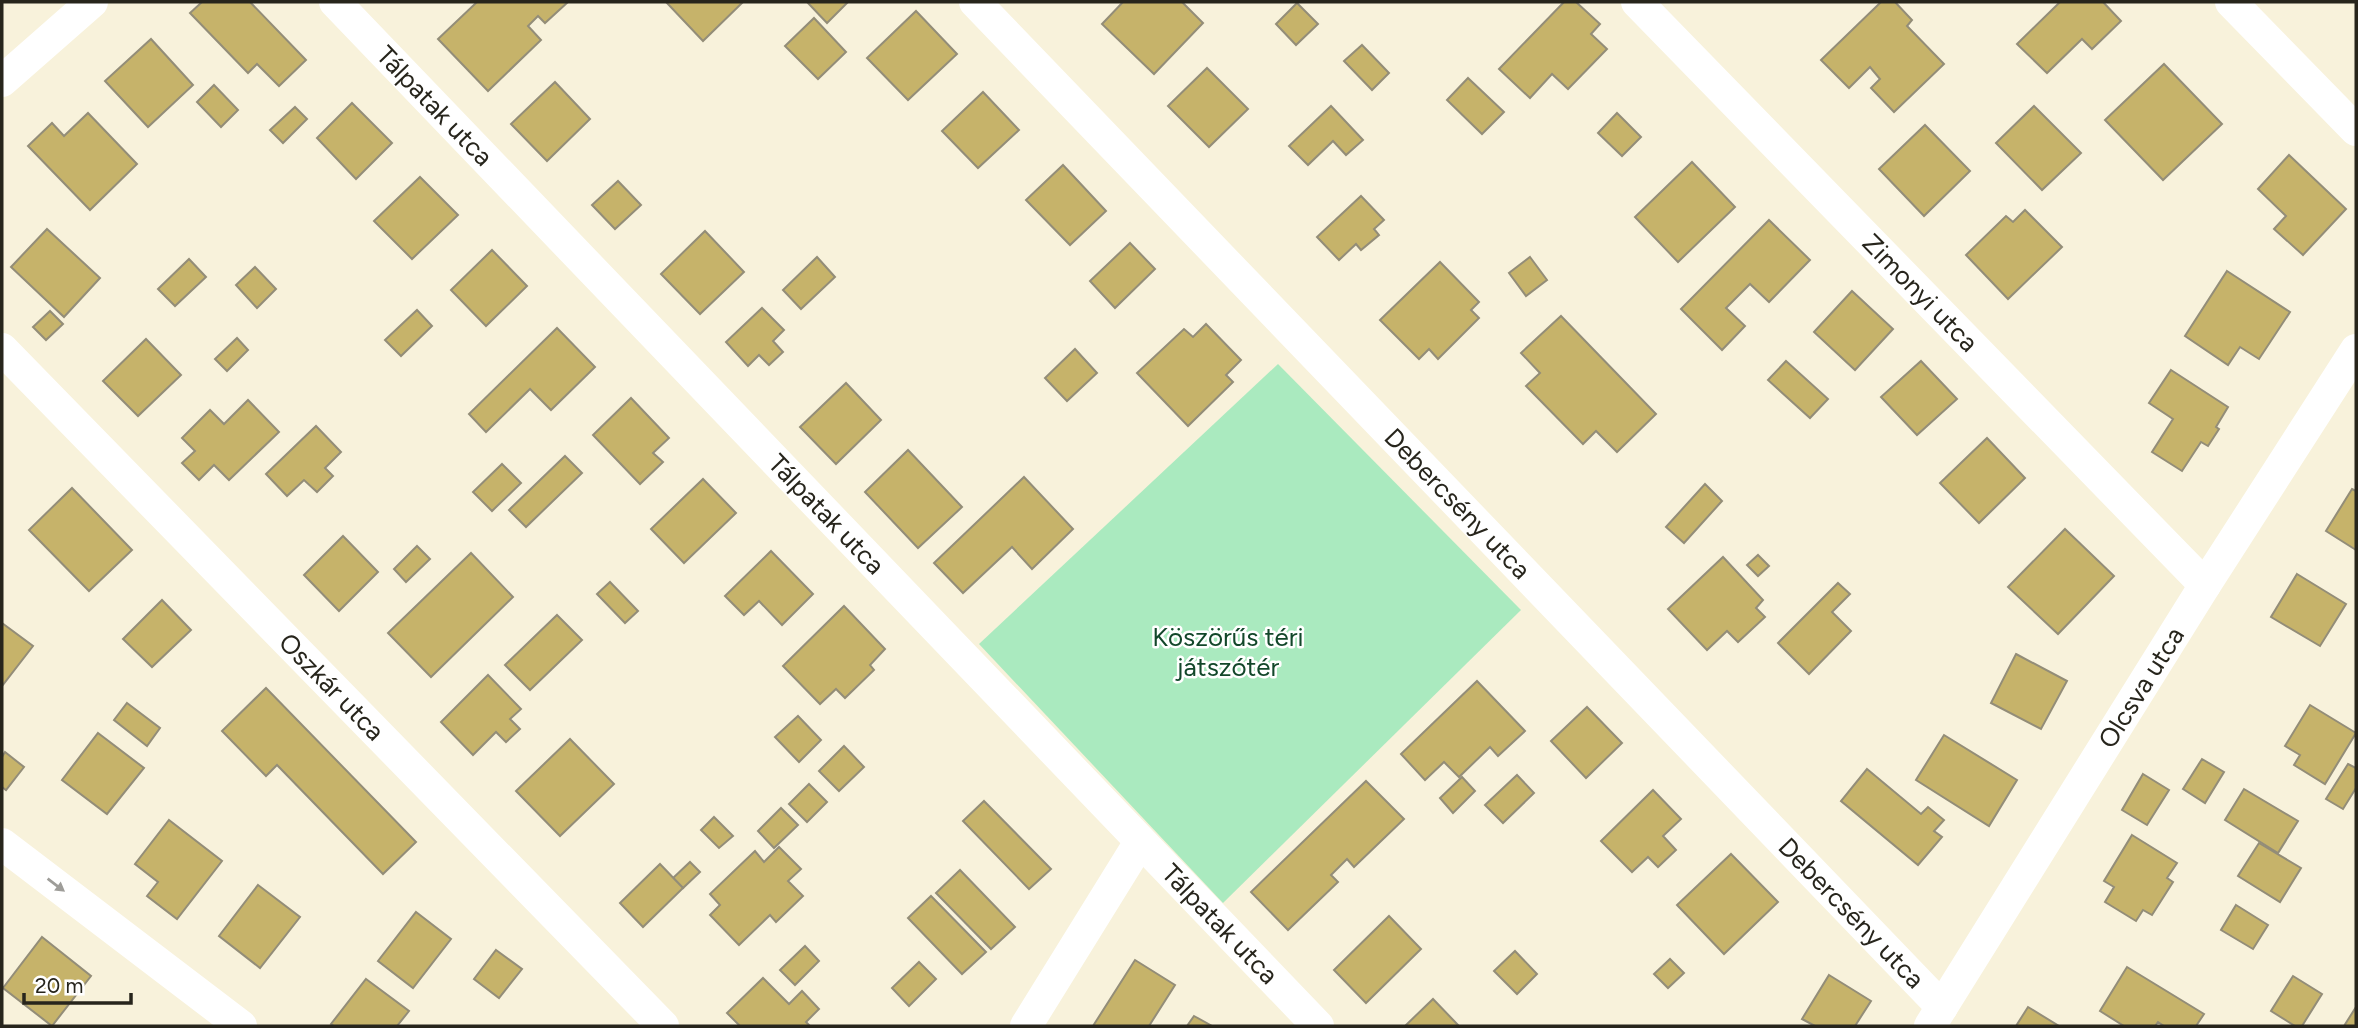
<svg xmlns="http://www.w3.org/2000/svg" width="2358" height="1028" font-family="Figtree,sans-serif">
<rect width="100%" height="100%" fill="#f8f2db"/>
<path fill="#aaeabf" d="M1278 364 1521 610 1223 903 979 644Z"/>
<g fill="#c6b36a" stroke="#938d78" stroke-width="2">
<path d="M202 2H250L306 60 279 86 257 64 248 73 190 13Z"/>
<path d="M477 2H568L545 23 538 16 528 26 541 40 488 91 438 39Z"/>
<path d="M666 2H743L703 41Z"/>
<path d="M807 2H848L827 23Z"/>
<path d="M1123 2H1182L1203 23 1154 74 1102 24Z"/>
<path d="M1564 2H1576L1600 24 1591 34 1607 49 1568 89 1552 74 1530 98 1499 69Z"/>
<path d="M1881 2H1895L1912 20 1907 26 1944 64 1894 112 1871 88 1880 79 1870 67 1849 88 1821 60Z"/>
<path d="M2060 2H2103L2121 21 2092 49 2082 39 2047 73 2017 44Z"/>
<path d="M1297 3 1318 24 1296 45 1276 24Z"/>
<path d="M916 11 957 54 908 100 867 58Z"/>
<path d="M814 18 846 52 818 79 785 46Z"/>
<path d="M151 39 193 85 148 127 105 81Z"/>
<path d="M1362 45 1389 73 1372 90 1344 61Z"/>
<path d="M2164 64 2222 124 2163 180 2105 120Z"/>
<path d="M1207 68 1248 109 1209 147 1168 106Z"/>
<path d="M1468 78 1504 112 1482 134 1447 100Z"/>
<path d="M555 82 590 119 547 161 511 124Z"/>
<path d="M214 85 238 110 221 127 197 102Z"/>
<path d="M983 92 1019 130 978 168 942 131Z"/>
<path d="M352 103 392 143 356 179 317 138Z"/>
<path d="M1331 106 1363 140 1346 155 1333 141 1308 165 1289 146Z"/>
<path d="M2034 106 2081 153 2042 190 1996 143Z"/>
<path d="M295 107 307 119 283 143 270 130Z"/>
<path d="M88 113 137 164 90 210 28 146 52 123 64 136Z"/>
<path d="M1617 113 1641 137 1622 156 1598 133Z"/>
<path d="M1925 125 1970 171 1924 216 1879 169Z"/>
<path d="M2289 155 2346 209 2303 255 2274 229 2286 216 2258 189Z"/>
<path d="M1692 162 1735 207 1678 262 1635 217Z"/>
<path d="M1063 165 1106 211 1070 245 1026 200Z"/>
<path d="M420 177 458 215 412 259 374 221Z"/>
<path d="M618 181 641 205 615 229 592 205Z"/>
<path d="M1361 196 1384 220 1374 229 1379 235 1361 250 1356 244 1339 260 1317 237Z"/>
<path d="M2025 210 2062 247 2008 299 1966 255 2006 216 2013 222Z"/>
<path d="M1769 220 1810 260 1769 302 1750 284 1726 308 1745 326 1722 350 1681 309Z"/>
<path d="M47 229 100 278 64 317 11 267Z"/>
<path d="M705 231 744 272 700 314 661 274Z"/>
<path d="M1130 243 1155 269 1115 308 1090 281Z"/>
<path d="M492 250 527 286 486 326 451 290Z"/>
<path d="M817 257 835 277 801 309 783 290Z"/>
<path d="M1530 257 1547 280 1526 296 1509 273Z"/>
<path d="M189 259 206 277 175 306 158 289Z"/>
<path d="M1440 262 1479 302 1471 310 1479 318 1438 359 1429 349 1419 359 1380 320Z"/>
<path d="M255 267 276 289 257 308 236 285Z"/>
<path d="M2227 271 2290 312 2259 359 2240 347 2228 365 2185 336Z"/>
<path d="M1852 291 1893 329 1855 370 1814 332Z"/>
<path d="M762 308 784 330 773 341 783 352 769 365 759 355 748 366 726 342Z"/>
<path d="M417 310 432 326 401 356 385 340Z"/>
<path d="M50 311 63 324 46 340 33 327Z"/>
<path d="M1561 316 1656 414 1617 452 1596 431 1583 444 1526 386 1540 373 1521 353Z"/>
<path d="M1206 324 1241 360 1226 375 1233 382 1188 426 1137 373 1184 329 1193 337Z"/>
<path d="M557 328 595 367 551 410 530 389 486 432 469 414Z"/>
<path d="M237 338 248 350 227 371 215 359Z"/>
<path d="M146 339 181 375 138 416 103 381Z"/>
<path d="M1075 349 1097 373 1067 401 1045 378Z"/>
<path d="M1786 361 1828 399 1810 418 1768 380Z"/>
<path d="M1921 361 1957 399 1917 435 1881 397Z"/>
<path d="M2171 370 2228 407 2216 427 2219 429 2208 446 2201 442 2182 471 2152 452 2173 419 2149 403Z"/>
<path d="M846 383 881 420 836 464 800 427Z"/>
<path d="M631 398 669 438 653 453 663 462 640 484 593 435Z"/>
<path d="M248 400 279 432 229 480 214 465 199 480 182 463 195 451 182 438 210 410 224 424Z"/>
<path d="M316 426 341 452 325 468 333 476 317 492 304 480 287 496 266 474Z"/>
<path d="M1987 438 2025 478 1979 523 1940 483Z"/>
<path d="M908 450 962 507 918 548 865 492Z"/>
<path d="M565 456 582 473 526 527 509 510Z"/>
<path d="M502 464 521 483 492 511 473 492Z"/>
<path d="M1024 477 1073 529 1032 569 1012 547 963 593 934 563Z"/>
<path d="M703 479 736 513 684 563 651 529Z"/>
<path d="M1705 484 1722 501 1684 543 1666 527Z"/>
<path d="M72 488 132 550 89 591 29 530Z"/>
<path d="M2352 489 2356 491V550L2326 531Z"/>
<path d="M2065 529 2114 576 2058 634 2008 587Z"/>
<path d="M343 536 378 572 339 611 304 575Z"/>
<path d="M417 546 430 559 406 582 394 569Z"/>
<path d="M771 551 813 594 782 625 759 601 744 615 725 596Z"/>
<path d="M471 553 513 597 431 677 388 633Z"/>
<path d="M1758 555 1769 566 1758 576 1747 565Z"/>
<path d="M1723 557 1763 600 1756 608 1765 617 1738 642 1727 631 1707 650 1668 609Z"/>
<path d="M2297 574 2346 604 2320 646 2271 617Z"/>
<path d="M610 582 638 611 625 623 597 594Z"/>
<path d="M1838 583 1850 594 1832 612 1851 631 1809 674 1778 643Z"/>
<path d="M162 600 191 630 152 667 123 639Z"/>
<path d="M844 606 885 649 870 665 874 670 845 698 836 689 820 704 783 666Z"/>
<path d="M557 615 582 640 530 690 505 665Z"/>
<path d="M2 623 33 646 2 686Z"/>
<path d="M2016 654 2067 681 2041 729 1991 703Z"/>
<path d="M488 675 521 709 510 719 520 729 506 742 496 732 473 755 441 722Z"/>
<path d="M1477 681 1525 731 1498 756 1490 747 1459 777 1444 762 1425 780 1401 754Z"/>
<path d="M266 688 416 842 383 874 277 765 266 776 222 731Z"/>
<path d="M127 703 160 728 147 746 114 720Z"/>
<path d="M2310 705 2356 733 2325 784 2294 765 2300 755 2285 746Z"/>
<path d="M1587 707 1622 743 1586 778 1551 741Z"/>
<path d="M798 716 821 740 799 762 775 737Z"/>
<path d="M98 733 144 768 107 814 62 780Z"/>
<path d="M1944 735 2017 780 1989 826 1916 780Z"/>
<path d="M570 739 614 784 560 836 516 791Z"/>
<path d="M844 746 864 767 839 791 819 771Z"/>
<path d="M5 752 24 767 6 790 2 787V757Z"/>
<path d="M2202 759 2224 772 2205 803 2183 789Z"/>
<path d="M2348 764 2356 768V788L2343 809 2326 799Z"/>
<path d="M1867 769 1921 814 1928 807 1944 820 1934 831 1942 837 1918 865 1841 801Z"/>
<path d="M2143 774 2169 790 2147 825 2122 810Z"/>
<path d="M1517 775 1534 793 1503 823 1485 805Z"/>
<path d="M1462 777 1475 791 1453 813 1440 798Z"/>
<path d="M1366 781 1404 819 1354 867 1347 859 1331 875 1338 882 1288 930 1251 892Z"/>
<path d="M809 784 827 802 807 822 789 804Z"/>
<path d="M2244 789 2298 821 2278 853 2225 820Z"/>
<path d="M1653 790 1681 819 1663 836 1676 850 1658 867 1648 857 1632 872 1601 841Z"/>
<path d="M984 801 1051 869 1029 889 963 821Z"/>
<path d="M781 808 798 825 774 848 758 831Z"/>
<path d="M714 817 733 836 719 848 701 830Z"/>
<path d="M169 820 222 861 177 919 147 896 158 882 135 864Z"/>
<path d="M2132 835 2177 863 2167 878 2173 882 2152 915 2143 910 2136 921 2105 902 2114 887 2104 881Z"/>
<path d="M2259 843 2301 868 2280 902 2238 876Z"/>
<path d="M779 847 801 869 788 881 803 896 776 922 770 915 739 945 710 915 720 905 710 894 755 851 764 862Z"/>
<path d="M1731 854 1778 902 1724 954 1677 905Z"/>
<path d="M690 862 700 872 683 888 673 878Z"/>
<path d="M660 864 683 888 643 927 620 903Z"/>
<path d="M960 870 1015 927 991 949 936 893Z"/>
<path d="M258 885 300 917 260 968 219 936Z"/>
<path d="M931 896 986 952 962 974 908 918Z"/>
<path d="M2236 905 2268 925 2253 949 2221 930Z"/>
<path d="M416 912 451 939 413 988 378 961Z"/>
<path d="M1389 916 1421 949 1366 1003 1334 970Z"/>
<path d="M42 937 91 976 52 1026 3 988Z"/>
<path d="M805 946 819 961 795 985 780 970Z"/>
<path d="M496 950 522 969 499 998 474 979Z"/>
<path d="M1515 951 1537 974 1517 994 1494 971Z"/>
<path d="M1670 959 1684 973 1668 988 1654 974Z"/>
<path d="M1135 960 1175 985 1149 1026H1093Z"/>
<path d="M919 962 936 979 909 1006 892 988Z"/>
<path d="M2127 967 2204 1014 2196 1026H2164L2158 1022 2155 1026H2124L2100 1011Z"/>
<path d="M1829 975 1871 1001 1855 1026H1815L1802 1019Z"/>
<path d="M2293 976 2322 994 2302 1026H2295L2271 1011Z"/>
<path d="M763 978 789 1004 802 991 819 1009 806 1022 810 1026H740L727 1013Z"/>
<path d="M366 979 409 1011 397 1026H334L331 1024Z"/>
<path d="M1433 999 1459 1026H1405Z"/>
<path d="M2028 1007 2059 1026H2016Z"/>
<path d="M2356 1007V1026H2344Z"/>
<path d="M1194 1016 1212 1026H1187Z"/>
</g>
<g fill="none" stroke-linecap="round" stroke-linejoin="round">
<g stroke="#fff" stroke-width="32">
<path id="s1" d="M335 2 1318 1026"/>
<path id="s2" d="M975 2 1942 1007"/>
<path id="s3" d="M1637 2 2205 585"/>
<path d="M2231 2 2356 130"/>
<path d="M2 81 92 2"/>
<path id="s4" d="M2 349 663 1026"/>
<path d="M2 844 241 1026"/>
<path d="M1026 1026 1140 842"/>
<path id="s5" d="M1930 1026 2205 585 2356 350"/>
</g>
</g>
<defs><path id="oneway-solid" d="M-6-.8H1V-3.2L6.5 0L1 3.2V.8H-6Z" transform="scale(1.75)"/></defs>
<use fill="#9e9d99" href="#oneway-solid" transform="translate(56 885) rotate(37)"/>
<g text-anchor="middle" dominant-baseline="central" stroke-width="5" stroke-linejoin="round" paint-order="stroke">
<g font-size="26" fill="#27251c" stroke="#fff">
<text stroke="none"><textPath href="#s1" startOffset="144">Tálpatak utca</textPath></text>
<text stroke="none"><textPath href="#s3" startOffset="406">Zimonyi utca</textPath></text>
<text stroke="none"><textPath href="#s2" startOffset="696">Debercsény utca</textPath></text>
<text stroke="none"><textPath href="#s1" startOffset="710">Tálpatak utca</textPath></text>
<text stroke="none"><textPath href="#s5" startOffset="399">Olcsva utca</textPath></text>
<text stroke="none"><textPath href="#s4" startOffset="472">Oszkár utca</textPath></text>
<text stroke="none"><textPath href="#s2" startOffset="1264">Debercsény utca</textPath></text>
<text stroke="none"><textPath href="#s1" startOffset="1278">Tálpatak utca</textPath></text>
</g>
<g font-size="26" fill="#12472a" stroke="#fff">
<text x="1228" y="637">Köszörűs téri<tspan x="1228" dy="30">játszótér</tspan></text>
</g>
</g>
<rect width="2358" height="1028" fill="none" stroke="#27251c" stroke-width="7"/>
<path d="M24 993v10h107v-10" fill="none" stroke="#27251c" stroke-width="3.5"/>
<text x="35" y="993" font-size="21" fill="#27251c" stroke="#ffffff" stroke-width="5" paint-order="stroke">20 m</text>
</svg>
